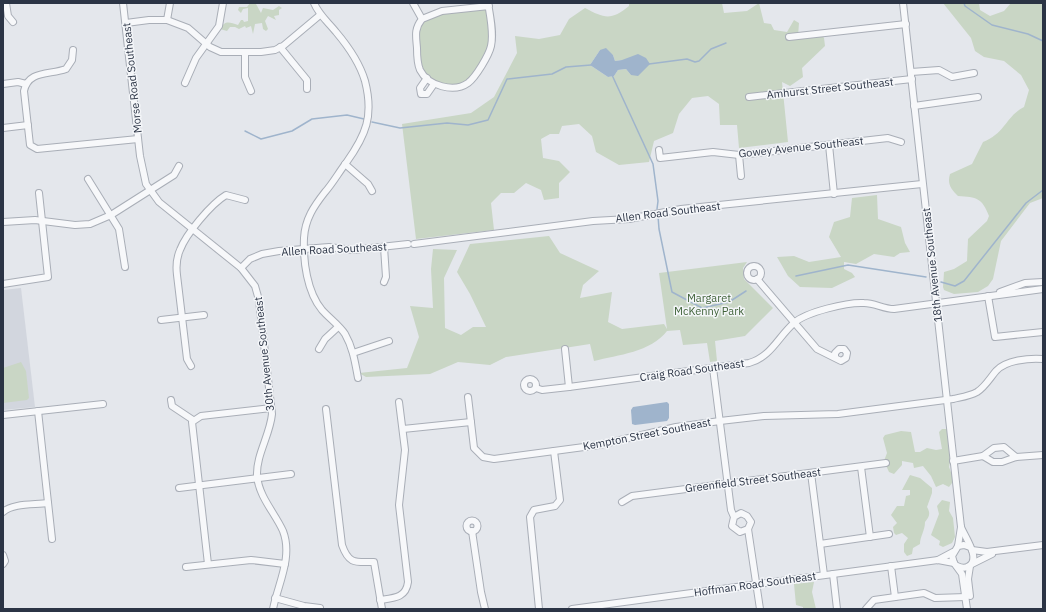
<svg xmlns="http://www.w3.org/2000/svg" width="1046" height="612" font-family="'IBM Plex Sans',sans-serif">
<rect width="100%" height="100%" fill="#e4e7ec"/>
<path fill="#d2d6de" d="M21 288 35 407 3 410V290Z"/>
<g fill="#c9d6c5" fill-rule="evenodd">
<path d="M250 3 256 4 261 13 263 8 273 10 279 6 282 8 279 10V15L274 16 276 20 268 16 265 21 268 29 266 31 263 29 262 23 255 24 253 34 251 26 246 28 245 26 239 29 235 27H230L227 31 220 29C225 20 229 22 238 25L241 20H243L244 22 248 21V8L243 9 241 13 238 10 239 7H247Z"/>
<path d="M629 3H722L724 13 747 11 759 3 764 23 771 24 774 30 787 32 794 20 799 23 798 36 821 34 824 38 825 46 802 68 803 77 790 86 782 82 788 142 739 148 737 125H720L719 104 708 96 692 98 679 114 673 133 654 141 649 162 619 165 596 152 592 136 579 124 562 126 559 134H550L541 139 543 158 559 161 570 172 559 183V198L544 200 541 190 526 183 514 193H501L491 203 494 230 416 239 402 124 471 113 494 97 517 53 515 36 539 39 560 35 569 19 585 8C604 18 611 21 629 6ZM600 50 613 55 615 61 622 60 631 75 626 69 618 70 614 76 608 77 590 65Z"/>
<path d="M943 3H979L980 10 990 16 1004 11 1011 3H1043V198L1030 203 1001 241 993 279 988 286 978 292 954 294 944 290 943 287 944 272 954 269 967 261 968 239 987 221 989 216C982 198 977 197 958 196 951 189 947 184 950 174L972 164 983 142C1006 133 1005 117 1024 107L1029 90 1021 75 1004 61 984 57 975 51 971 38Z"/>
<path d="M489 6 491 46 467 84 442 86 421 71 416 28 425 17Z"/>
<path d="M877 195 878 219 901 227 905 243 910 252 900 253 894 257 874 254 856 264 844 262V269L852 273 855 277 832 288 800 287 788 276 777 257 794 256 809 262 841 257 829 237 834 222 850 217 852 198Z"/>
<path d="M549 236 560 253 599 271 583 285 580 298 612 292 608 322 622 329 664 324 667 329 659 273 747 262 743 268 744 279 773 308 745 336 715 341 717 361 710 362 707 343 683 345 680 330 667 331C651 352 618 355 594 361L590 344 506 357 490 365 458 362 430 374 366 377 359 373 407 368 419 337 410 306 433 308 431 269 433 249 457 250 444 278 445 328 461 335 473 327H486L470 294 457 272 470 244Z"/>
<path d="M21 362 26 371 29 398 27 400 3 403V368Z"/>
<path d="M942 429H950L951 457 949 467 952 475V483L949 487 943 484 936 487 931 476 923 466 914 468 913 463 902 461V465L894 474 889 472 884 461 887 453 883 438 885 435 901 431 911 432 915 452H920L927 448 936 450 942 449 939 432Z"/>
<path d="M910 475 920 478 932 488V493L927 507C931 514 929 517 925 522 925 531 920 536 920 544L913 548 912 554 907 556 904 552V544L908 538 902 533 896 535 894 533 893 527 897 523 891 515 897 506H904L906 496 910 495V490H902Z"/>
<path d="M942 500 950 502 949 511 953 518 955 537 952 543 943 547 939 545 940 541 931 535 939 514 937 506Z"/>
<path d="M814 582 812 592 816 609H803V607L796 605 794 584Z"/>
</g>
<g fill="#9fb4cc">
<path d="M606 48 613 55 615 61 622 60 638 54 646 58 650 64 638 76 631 75 626 69 618 70 614 76 608 77 590 65 600 50Z"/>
<path d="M667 402 669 404V418L667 421 635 425 632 424 631 410 633 407Z"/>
</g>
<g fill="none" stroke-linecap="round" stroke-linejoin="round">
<g stroke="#9fb4cc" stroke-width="1.5">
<path d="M964 3 965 6 992 25 1028 34 1043 41"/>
<path d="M649 64 687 59 695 62 699 61 711 49 726 43"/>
<path d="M612 75 653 164 658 201 657 209"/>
<path d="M372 122 400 128 447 123 468 125 488 120 507 79 552 74 566 67 591 65"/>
<path d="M245 131 261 139 292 131 312 119 347 115 364 119"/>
<path d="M658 216 659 229 672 292 702 308 729 302 746 291"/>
<path d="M796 276 848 265 926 277"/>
<path d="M941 282 955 286 964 281 1026 203 1043 190"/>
</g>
<g stroke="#a9aeb7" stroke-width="8">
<g id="minor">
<path d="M6 3 8 16 13 22"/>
<path d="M123 3 140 156 146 184 159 202 241 268 255 286 259 300 272 414C270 435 256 455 257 476 259 497 275 513 283 531 293 557 278 584 273 609"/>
<path d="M314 3C319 15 328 22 336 32 347 45 360 64 365 81 374 116 366 135 346 163 339 172 333 183 325 192 314 206 305 219 304 238 303 261 307 292 322 310 329 318 339 325 345 334 353 348 355 362 358 378"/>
<path d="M413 3 422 19"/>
<path d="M488 3C490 16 494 33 491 46 489 55 476 77 468 83 454 93 428 86 420 70 417 63 417 55 417 48 416 36 414 29 422 19L442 11 489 6"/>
<path d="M903 3 961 527C965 537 981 559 969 566 965 569 961 568 957 566"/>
<path d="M167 20 170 3"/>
<path d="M126 23 149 20H167L188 28 210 47 221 52H261L275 50 283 46 320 15"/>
<path d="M789 37 906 24"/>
<path d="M280 47 307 80V89"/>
<path d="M73 50 72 60 66 69C50 75 28 70 24 91L30 145 37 149 138 139"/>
<path d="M245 52V77L251 91"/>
<path d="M911 72 939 70 952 77 974 73"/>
<path d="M427 78 420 88 421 94H427L434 84"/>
<path d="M185 83 196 58 219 26 223 3"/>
<path d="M3 84 18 82 26 84"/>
<path d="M749 97 912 79"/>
<path d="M914 106 978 97"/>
<path d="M3 128 28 125"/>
<path d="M829 145 834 194"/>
<path d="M659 150 660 158 713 152 739 155 888 138 901 142"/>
<path d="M739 155 741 176"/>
<path d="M345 164 368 184 372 191"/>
<path d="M88 179 119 229 125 267"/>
<path d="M3 222 35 220 75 225 90 224 111 215 174 175 179 166"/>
<path d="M414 244 593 221 629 219 681 209 922 184"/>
<circle cx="754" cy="273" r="7"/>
<path d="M241 268 250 259 262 254 279 251 329 247 353 250 408 244"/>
<path d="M757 279 817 349 841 361 846 358 847 353 844 349H839L835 353V356"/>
<path d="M384 282 386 277 384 247"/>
<path d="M3 284 48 277 39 193"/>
<path d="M1000 292 1025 283 1043 282"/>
<path d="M988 296 995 337 1043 332"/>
<path d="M161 320 204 315"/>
<path d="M319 349 325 339 338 327"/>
<path d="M565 349 569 387"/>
<path d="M353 353 389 341"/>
<path d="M191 366 187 359 177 275C176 267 176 259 180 250 186 234 211 204 226 195L245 200"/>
<path d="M713 368 731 510 734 517 732 526 740 532 748 529 751 522 747 516 741 513 734 517"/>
<circle cx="530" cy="385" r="6"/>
<path d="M536 388 542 390 569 387 749 363C771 357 778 337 794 323 806 312 848 302 864 303 875 303 883 309 894 309L1043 289"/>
<path d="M468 397 474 448 483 457 494 459 599 445 676 427 720 421 764 416 838 414 953 399C962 397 970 396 977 392 985 387 990 378 996 371 1006 360 1029 358 1043 359"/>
<path d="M171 400 172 406 193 420"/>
<path d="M326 409 342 545C349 565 356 562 374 562L382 609"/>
<path d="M38 411 52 539"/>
<path d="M3 415 103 404"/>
<path d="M403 429 471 422"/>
<path d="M983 456 994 448 1004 447 1016 457"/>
<path d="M953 461 983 456 993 462H1002L1016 457 1043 455"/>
<path d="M861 467 870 537"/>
<path d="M811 473 824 575"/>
<path d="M179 488 291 474"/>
<path d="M622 502 632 496 886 463"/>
<path d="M3 512C13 503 34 505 48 503"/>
<circle cx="472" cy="526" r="5.5"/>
<path d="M748 529 760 609"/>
<path d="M472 531 481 592 485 609"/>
<path d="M820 544 889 534"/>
<path d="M958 546 961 527"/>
<path d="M972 550 987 552 1043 545"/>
<path d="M3 555 5 561 3 564"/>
<path d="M938 560 953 552"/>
<path d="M208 564 192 422 201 416 271 408"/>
<path d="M972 564 992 554"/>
<path d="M891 566 895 597"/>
<path d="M186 567 251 560 285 564"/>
<path d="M833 574 837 609"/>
<path d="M970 596 968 579 970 566"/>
<path d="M275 598 304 606 320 608"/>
<path d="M380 600C394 598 406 598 408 582L399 505 405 450 399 402"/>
<path d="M539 609 530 517 534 510 555 506 560 500 554 451"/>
<path d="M572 609 938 560 954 563"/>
<path d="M866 609 874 600 924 593 935 598 966 597"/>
<path d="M967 609 962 574 954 563 952 556 958 546 964 545 970 547"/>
</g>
</g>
<use href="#minor" stroke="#f7f8fa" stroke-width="6"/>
</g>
<g text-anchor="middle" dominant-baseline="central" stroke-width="3" stroke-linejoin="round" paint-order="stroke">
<g font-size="11" fill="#2b3445" stroke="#f4f6f9">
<text transform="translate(132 78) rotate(-96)">Morse Road Southeast</text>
<text transform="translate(830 88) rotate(-6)">Amhurst Street Southeast</text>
<text transform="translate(801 147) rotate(-6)">Gowey Avenue Southeast</text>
<text transform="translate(668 212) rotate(-7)">Allen Road Southeast</text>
<text transform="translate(334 249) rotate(-3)">Allen Road Southeast</text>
<text transform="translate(932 265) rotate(-96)">18th Avenue Southeast</text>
<text transform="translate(264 354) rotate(-96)">30th Avenue Southeast</text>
<text transform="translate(692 370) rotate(-8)">Craig Road Southeast</text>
<text transform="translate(647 434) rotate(-11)">Kempton Street Southeast</text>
<text transform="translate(753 480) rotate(-7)">Greenfield Street Southeast</text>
<text transform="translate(755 584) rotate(-8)">Hoffman Road Southeast</text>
</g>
<g font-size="11" fill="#3f6138" stroke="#f4f6f9">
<text x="709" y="298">Margaret<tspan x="709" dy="13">McKenny Park</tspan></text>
</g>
</g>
<rect width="1046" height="612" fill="none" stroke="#2b3445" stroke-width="8"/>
</svg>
